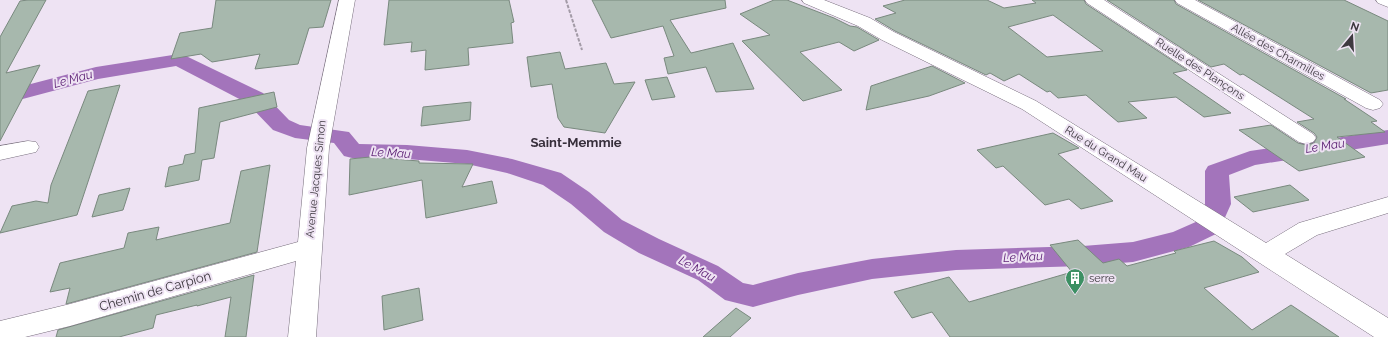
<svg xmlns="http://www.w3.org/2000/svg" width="1388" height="337" font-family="Raleway,sans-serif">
<rect width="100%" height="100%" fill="#eee3f3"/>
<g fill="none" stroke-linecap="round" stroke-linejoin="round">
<path fill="#a374bb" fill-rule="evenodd" d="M179 54 186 56 263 93 289 120 300 125 349 132 359 144 407 145 467 150 512 159 561 173 589 192 622 220 659 239 718 266 743 283 753 285 798 273 872 259 956 250 1083 246 1133 242 1173 232 1198 221 1205 204V171L1208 166 1250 151 1388 130V144L1255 165 1229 175 1231 204 1218 233 1189 247 1133 262 1083 266 956 270 872 279 798 295 753 307 725 300 698 280 639 253 604 232 571 204 543 185 507 173 467 164 407 159 352 158 344 156 334 143 295 138 273 130 247 103 176 66 98 79 0 105V92L96 67Z"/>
</g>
<g fill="#a7b8ad" stroke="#79897e" fill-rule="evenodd">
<path d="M28 0H46L6 73 40 65 0 141V37L20 1Z"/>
<path d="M216 0H331L323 27 309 28 298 64 255 69 260 54 212 62 201 54 171 59 180 33 212 28Z"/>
<path d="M389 0H509L514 22 511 23 513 43 468 48 469 65 425 70 426 50 411 52 412 42 384 45Z"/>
<path d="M592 0H725L726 8 670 20 691 53 733 43 754 89 716 92 706 67 668 74 664 58 674 56 663 26 611 38Z"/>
<path d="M774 0H787L834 18 850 26 857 27 879 40 854 51 839 42 800 52 842 90 803 101 742 41 770 35 740 14Z"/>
<path d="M905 0H987L1004 8 1036 3 1032 0H1084L1086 4 1187 70 1173 73 1231 113 1204 117 1176 97 1128 102 1147 118 1118 122 1086 95 1058 98 1050 91 1047 92 1019 74 1004 81 990 73 986 75 895 31 875 19 896 13 883 6ZM1053 15 1103 51 1047 57 1008 27Z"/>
<path d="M1107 0H1174L1176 4 1346 99H1344L1377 121 1371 122 1385 132 1337 137 1365 157 1299 171 1239 130 1271 125 1298 143 1306 145 1314 143 1317 137 1314 133 1297 122 1314 119 1243 74 1240 75 1224 64 1211 67Z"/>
<path d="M1198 0H1344L1388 21V90L1371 93Z"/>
<path d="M560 52 565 69 606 63 614 84 635 82 605 133 564 127 558 118 552 84 531 87 527 57Z"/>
<path d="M932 66 965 83 929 96 866 110 871 86Z"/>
<path d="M667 77 675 97 652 100 645 80Z"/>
<path d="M120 85 77 215 0 233 12 206 36 201 48 203 51 185 88 91Z"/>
<path d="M274 92 277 107 220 122 214 158 202 160 199 180 165 187 169 167 183 164 185 155 195 153 199 108Z"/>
<path d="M471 102 470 120 421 126 423 107Z"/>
<path d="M1053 133 1079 148 1058 154 1113 201 1081 209 1069 199 1045 205 1003 166 996 168 977 150Z"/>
<path d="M370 157 419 161V163L473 164 462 187 492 181 497 203 426 218 422 180 349 195 350 159Z"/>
<path d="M270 165 257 252 66 304 70 288 50 292 60 263 124 248 128 233 159 227 156 240 230 223 241 171Z"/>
<path d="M1290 185 1309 200 1253 212 1234 197Z"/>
<path d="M130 188 123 210 92 217 99 195Z"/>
<path d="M1078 240 1103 263 1119 259 1127 266 1176 253 1174 251 1214 241 1242 257 1259 272 1204 288 1252 330 1291 305 1339 337H950L932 312 912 318 894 292 949 277 969 302 1072 272 1050 245Z"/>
<path d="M254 275 246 337H225L231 297 197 306V305L156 315 153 328 119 337H56L58 330Z"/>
<path d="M419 288 423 320 384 330 382 296Z"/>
<path d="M736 308 751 318 730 337H703Z"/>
</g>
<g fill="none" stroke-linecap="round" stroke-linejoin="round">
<g stroke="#786f7d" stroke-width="1">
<g id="minor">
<path d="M339 0H355L329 148 316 337H288L296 261 70 326 25 337H0V321L70 304 298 242 307 148Z"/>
<path d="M802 0H824L870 18 894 32 1036 101 1266 243 1299 223 1388 197V213L1317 235 1285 254 1388 318V337H1374L1022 109 882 40 858 26 804 3Z"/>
<path d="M1085 0H1104L1313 134 1316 138 1313 142 1306 144 1299 142 1087 3Z"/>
<path d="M1175 0H1195L1380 100 1383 104 1380 108 1373 110 1366 108 1177 3Z"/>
<path d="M1376 0H1388V7L1378 3Z"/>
<path d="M28 141 36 142 39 147 36 152 0 160V146Z"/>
</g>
</g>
<path stroke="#a39ba7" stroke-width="2" stroke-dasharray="3.5 1.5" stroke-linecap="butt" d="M566 0 582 50"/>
<use href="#minor" fill="#fff" fill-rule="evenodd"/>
</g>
<defs>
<g id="building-pin" transform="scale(1)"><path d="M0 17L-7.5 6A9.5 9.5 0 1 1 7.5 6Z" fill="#3c9063" stroke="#eee3f3"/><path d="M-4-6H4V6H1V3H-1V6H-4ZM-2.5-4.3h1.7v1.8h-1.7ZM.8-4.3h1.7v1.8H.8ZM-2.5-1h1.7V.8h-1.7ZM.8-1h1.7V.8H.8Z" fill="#fff"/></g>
</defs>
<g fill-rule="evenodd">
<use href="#building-pin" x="1075" y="278"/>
</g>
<g text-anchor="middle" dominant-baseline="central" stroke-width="4" stroke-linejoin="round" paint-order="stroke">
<g font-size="11" fill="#3e3940" stroke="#eee3f3">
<text transform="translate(1278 52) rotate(29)">Allée des Charmilles</text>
<text transform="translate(1200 69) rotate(33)">Ruelle des Plançons</text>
<text transform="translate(1106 154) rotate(32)">Rue du Grand Mau</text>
<text transform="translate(316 179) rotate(-84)">Avenue Jacques Simon</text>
</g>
<g font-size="11" fill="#3e3940" stroke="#eee3f3" text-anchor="start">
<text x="1089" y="278">serre</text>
</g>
<g font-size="12" font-style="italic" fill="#56186f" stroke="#eee3f3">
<text transform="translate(73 79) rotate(-15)">Le Mau</text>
<text transform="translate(1325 146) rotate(-9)">Le Mau</text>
<text transform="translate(391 153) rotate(3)">Le Mau</text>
<text transform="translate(1023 257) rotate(-3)">Le Mau</text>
<text transform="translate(697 269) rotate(29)">Le Mau</text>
</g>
<g font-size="13" font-weight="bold" fill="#362e3a" stroke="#eee3f3">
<text x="576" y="142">Saint-Memmie</text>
</g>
<g font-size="13" fill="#3e3940" stroke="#eee3f3">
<text transform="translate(155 291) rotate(-16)">Chemin de Carpion</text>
</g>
</g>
<g transform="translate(1352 36) rotate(18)" stroke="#eee3f3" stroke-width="3" paint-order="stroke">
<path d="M0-3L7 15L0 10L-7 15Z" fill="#3e3940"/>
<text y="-6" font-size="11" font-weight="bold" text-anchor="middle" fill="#3e3940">N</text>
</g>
</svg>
